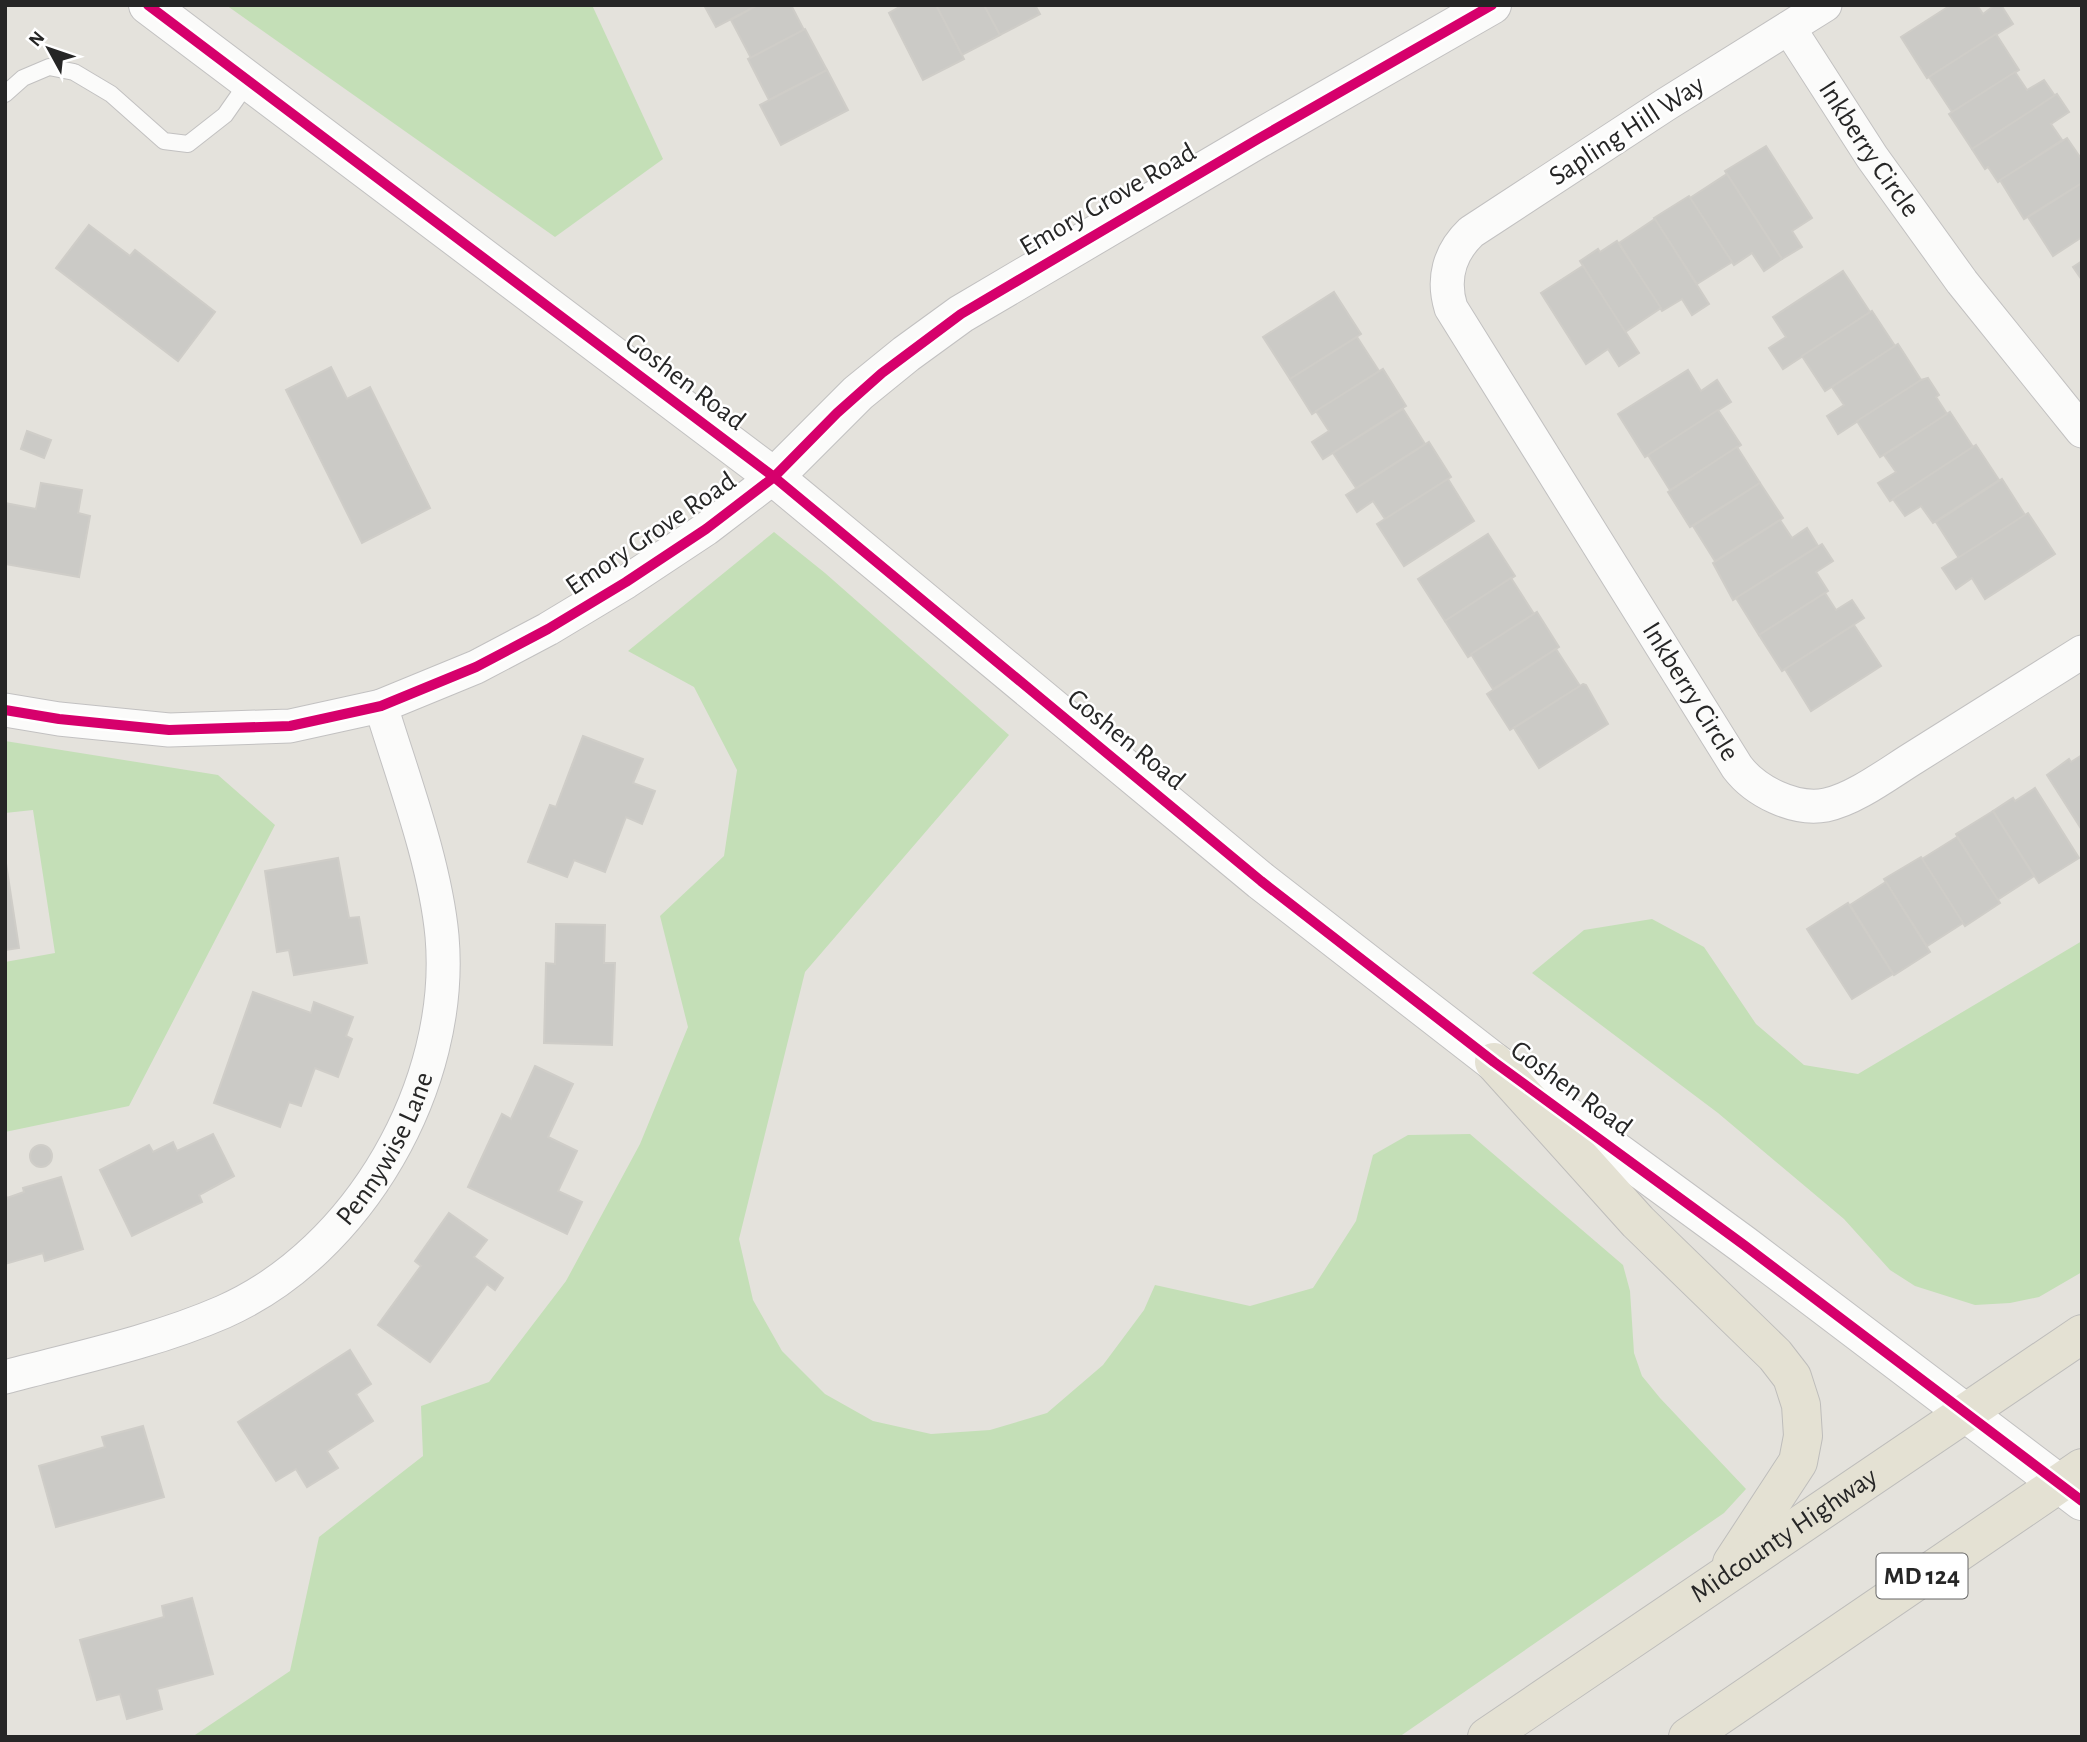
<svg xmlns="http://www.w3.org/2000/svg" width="2087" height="1742" font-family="'Alegreya Sans',sans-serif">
<rect width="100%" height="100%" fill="#e4e2dc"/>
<g fill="#c4dfb7">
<path d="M226 5H592L663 159 555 237Z"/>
<path d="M774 532 825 573 1009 735 805 972 739 1239 753 1300 782 1351 825 1394 873 1421 931 1434 990 1430 1047 1413 1103 1365 1144 1310 1155 1285 1250 1306 1313 1288 1356 1221 1373 1155 1408 1135 1470 1134 1623 1265 1630 1291 1634 1353 1642 1376 1660 1398 1746 1489 1724 1513 1399 1737H192L290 1671 319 1537 423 1456 421 1406 489 1382 566 1281 640 1144 688 1027 660 916 724 856 737 770 694 687 628 651Z"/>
<path d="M5 741 218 775 275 825 129 1106 5 1132V962L55 953 33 810 5 813Z"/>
<path d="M1652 919 1704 947 1756 1024 1804 1065 1858 1074 2082 941V1272L2039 1297 2010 1303 1975 1305 1915 1286 1890 1270 1844 1219 1718 1113 1532 973 1584 930Z"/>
</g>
<g fill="#cbcac6" stroke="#cfcdc8" stroke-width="2">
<path d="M704 5H758L716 27Z"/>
<path d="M758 5H791L804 30 751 58 731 20Z"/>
<path d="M903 5H936L964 59 923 80 889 13Z"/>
<path d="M936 5H984L1000 35 962 55Z"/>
<path d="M984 5H1035L1040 14 1000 35Z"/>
<path d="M1951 5H1977L1983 14 1995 5H2001L2013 24 1927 78 1901 37Z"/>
<path d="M805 29 827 70 769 100 748 59Z"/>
<path d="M1996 34 2019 70 1952 112 1929 77Z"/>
<path d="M827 70 848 110 781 145 760 105Z"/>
<path d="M2015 72 2027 90 2044 80 2055 96 1972 149 1949 114Z"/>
<path d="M2057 94 2069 112 2051 124 2062 140 1998 182 1988 167 1985 169 1972 149Z"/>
<path d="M2067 138 2080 157 2082 156V183L2024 219 2000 180Z"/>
<path d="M1766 146 1812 218 1792 231 1802 247 1782 259 1725 171Z"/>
<path d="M1727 174 1782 259 1764 271 1752 253 1734 265 1690 198Z"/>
<path d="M2082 183V237L2053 256 2028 217Z"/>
<path d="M1689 196 1732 262 1697 284 1654 218Z"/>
<path d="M1655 219 1709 304 1692 315 1682 299 1662 311 1619 243Z"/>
<path d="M89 225 130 256 135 250 215 312 178 361 56 268Z"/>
<path d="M1617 241 1661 308 1625 332 1580 261 1598 249 1600 252Z"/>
<path d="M2082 261V280L2073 267Z"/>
<path d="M1583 266 1639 353 1619 366 1608 349 1586 364 1541 293Z"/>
<path d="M1843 271 1870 312 1783 369 1769 348 1786 337 1773 317Z"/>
<path d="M1334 292 1361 334 1290 379 1263 337Z"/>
<path d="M1872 311 1895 346 1825 391 1802 356Z"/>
<path d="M1357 337 1379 371 1312 414 1290 379Z"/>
<path d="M1898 344 1921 380 1838 434 1827 416 1844 405 1832 387Z"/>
<path d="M331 367 347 399 370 387 430 508 362 543 286 390Z"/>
<path d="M1383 369 1406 406 1323 459 1312 442 1329 431 1316 411Z"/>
<path d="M1688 370 1701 391 1717 380 1731 402 1645 457 1618 414Z"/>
<path d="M1928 378 1939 395 1936 397 1947 414 1880 457 1857 421 1921 380Z"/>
<path d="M1403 409 1425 444 1356 488 1333 453Z"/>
<path d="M1718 410 1741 445 1670 490 1648 455Z"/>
<path d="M1950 412 1973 447 1890 501 1878 483 1896 472 1884 455Z"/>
<path d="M27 431 51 440 44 458 21 449Z"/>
<path d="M1429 442 1451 477 1385 519 1373 501 1357 512 1346 495Z"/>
<path d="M1976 445 1999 480 1933 523 1921 506 1905 516 1893 499Z"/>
<path d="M1737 447 1760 483 1690 527 1668 492Z"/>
<path d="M1448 479 1474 521 1404 566 1377 524Z"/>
<path d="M2002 479 2025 515 1959 558 1936 522Z"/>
<path d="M41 483 82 490 78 513 90 516 79 577 5 564V503L36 509Z"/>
<path d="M1760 483 1783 518 1715 561 1693 526Z"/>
<path d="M2028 513 2055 554 1985 599 1972 578 1956 589 1942 568Z"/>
<path d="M1780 520 1792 538 1807 528 1818 546 1733 600 1713 563Z"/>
<path d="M1488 534 1515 576 1445 621 1418 579Z"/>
<path d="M1822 544 1833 561 1816 572 1828 591 1759 635 1736 598Z"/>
<path d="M1511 578 1534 614 1468 657 1445 621Z"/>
<path d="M1825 593 1836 610 1852 600 1864 618 1782 671 1759 635Z"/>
<path d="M1537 612 1559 647 1493 689 1471 654Z"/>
<path d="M1854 625 1881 666 1811 711 1785 669Z"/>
<path d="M1556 649 1580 686 1510 730 1487 694Z"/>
<path d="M1583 684 1586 685 1608 724 1539 768 1514 728Z"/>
<path d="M583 736 643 759 633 783 655 791 642 824 626 817 605 872 574 860 567 877 528 862 550 805 556 807Z"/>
<path d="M2082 755V830L2047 775 2069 759 2071 762Z"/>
<path d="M2035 788 2079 858 2039 883 1993 811 2013 798 2015 801Z"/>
<path d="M1993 811 2034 876 1997 900 1956 834Z"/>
<path d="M1957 837 2000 903 1965 926 1922 859Z"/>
<path d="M5 857 19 948 5 950Z"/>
<path d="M1921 857 1963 923 1927 946 1884 879Z"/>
<path d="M338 858 349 918 359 917 367 963 294 975 289 950 277 952 265 871Z"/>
<path d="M1886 882 1930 952 1894 975 1850 905Z"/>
<path d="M1848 903 1893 974 1852 999 1807 929Z"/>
<path d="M556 924 605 925 604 963H615L612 1045 544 1043 546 963 555 964Z"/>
<path d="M253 992 311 1013 314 1002 353 1017 346 1036 352 1039 338 1077 315 1068 301 1106 289 1102 280 1127 214 1103Z"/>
<path d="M535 1066 573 1084 548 1137 577 1151 558 1191 582 1202 567 1234 468 1187 502 1114 511 1119Z"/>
<path d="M213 1134 234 1176 199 1195 202 1202 132 1236 100 1170 149 1145 153 1152 173 1142 177 1151Z"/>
<circle cx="41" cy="1156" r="11"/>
<path d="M61 1177 83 1249 45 1261 43 1253 5 1264V1194L7 1198 24 1192 23 1188Z"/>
<path d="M449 1213 487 1240 474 1257 503 1278 495 1290 487 1284 430 1362 378 1325 421 1266 415 1261Z"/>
<path d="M350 1350 371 1384 356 1394 373 1421 327 1451 338 1468 307 1487 296 1469 276 1481 238 1422Z"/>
<path d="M143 1426 164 1497 56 1527 39 1466 105 1447 102 1437Z"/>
<path d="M192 1598 213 1674 157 1689 162 1709 127 1719 120 1694 97 1700 80 1640 164 1617 162 1606Z"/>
</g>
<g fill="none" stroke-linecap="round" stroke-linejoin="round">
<g stroke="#c2c1c1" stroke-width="18">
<path id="lane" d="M5 94 23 78 49 67 74 72 111 94 164 141 188 144 225 115 248 82"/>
</g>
<g stroke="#c2c1c1" stroke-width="35">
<g id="street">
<path id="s1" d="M1825 5 1665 105 1471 232C1449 253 1442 279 1451 308L1737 767C1755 791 1794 811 1826 805 1855 799 1889 773 1915 757 1970 722 2026 687 2082 652"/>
<path id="s2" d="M1789 28 1872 157 1962 282 2082 431"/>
<path d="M5 710 59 719 169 730 290 726 381 706 476 667 548 629 626 582 706 529 774 477"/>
<path id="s3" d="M5 1377C77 1358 154 1342 223 1312 359 1252 455 1084 442 936 435 862 403 778 381 706"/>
</g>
</g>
<g stroke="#c2c1c1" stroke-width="40">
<g id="secondary">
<path d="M148 5 774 477 1261 881 1494 1062 1744 1245 2082 1501"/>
<path d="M774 477 858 393 906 354 961 314 1258 139 1492 5"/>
</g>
</g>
<g stroke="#bebdbb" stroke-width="40">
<g id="primary">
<path d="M1494 1062 1638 1222 1775 1355 1792 1377 1801 1405 1803 1436 1798 1462 1732 1563"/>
<path id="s4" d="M1487 1737 2082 1334"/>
<path d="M1688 1737 2082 1468"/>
</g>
</g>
<use href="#lane" stroke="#fbfbfa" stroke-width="16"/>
<use href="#street" stroke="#fbfbfa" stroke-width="33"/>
<use href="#secondary" stroke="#fbfbfa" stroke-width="38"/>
<use href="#primary" stroke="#e4e1d3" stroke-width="38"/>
<g stroke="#fff" stroke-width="15">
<g id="cycleway">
<path d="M148 5 774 477 1261 881 1494 1062 1744 1245 2082 1501"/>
<path d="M5 710 59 719 169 730 290 726 381 706 476 667 548 629 626 582 706 529 774 477 837 413 882 373 961 314 1258 139 1492 5"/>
</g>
</g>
<use href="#cycleway" stroke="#d6006c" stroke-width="10"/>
</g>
<g text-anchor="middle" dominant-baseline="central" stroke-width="5" stroke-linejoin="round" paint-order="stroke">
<rect fill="#fff" stroke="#676767" stroke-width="2" x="1876.5" y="1553.5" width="91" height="45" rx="5"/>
<g font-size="26" font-weight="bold" fill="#262626">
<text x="1922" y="1576">MD 124</text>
</g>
<g font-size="28" fill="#262626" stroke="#fff">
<text transform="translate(1627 131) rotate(-33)">Sapling Hill Way</text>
<text stroke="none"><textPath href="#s2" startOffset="145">Inkberry Circle</textPath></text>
<text transform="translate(1108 200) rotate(-30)">Emory Grove Road</text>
<text transform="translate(685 382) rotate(37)">Goshen Road</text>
<text transform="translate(651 534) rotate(-34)">Emory Grove Road</text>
<text stroke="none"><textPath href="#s1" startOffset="956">Inkberry Circle</textPath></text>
<text transform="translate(1126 740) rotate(39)">Goshen Road</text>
<text transform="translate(1571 1089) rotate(36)">Goshen Road</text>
<text stroke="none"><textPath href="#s3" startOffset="464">Pennywise Lane</textPath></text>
<text stroke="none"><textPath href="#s4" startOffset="359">Midcounty Highway</textPath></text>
</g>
</g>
<rect width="2087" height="1742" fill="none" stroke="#262626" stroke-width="14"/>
<g transform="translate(49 49) rotate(310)" stroke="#ffffff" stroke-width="5" paint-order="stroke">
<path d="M0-5L12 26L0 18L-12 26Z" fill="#262626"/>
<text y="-10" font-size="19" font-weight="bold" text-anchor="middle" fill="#262626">N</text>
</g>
</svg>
